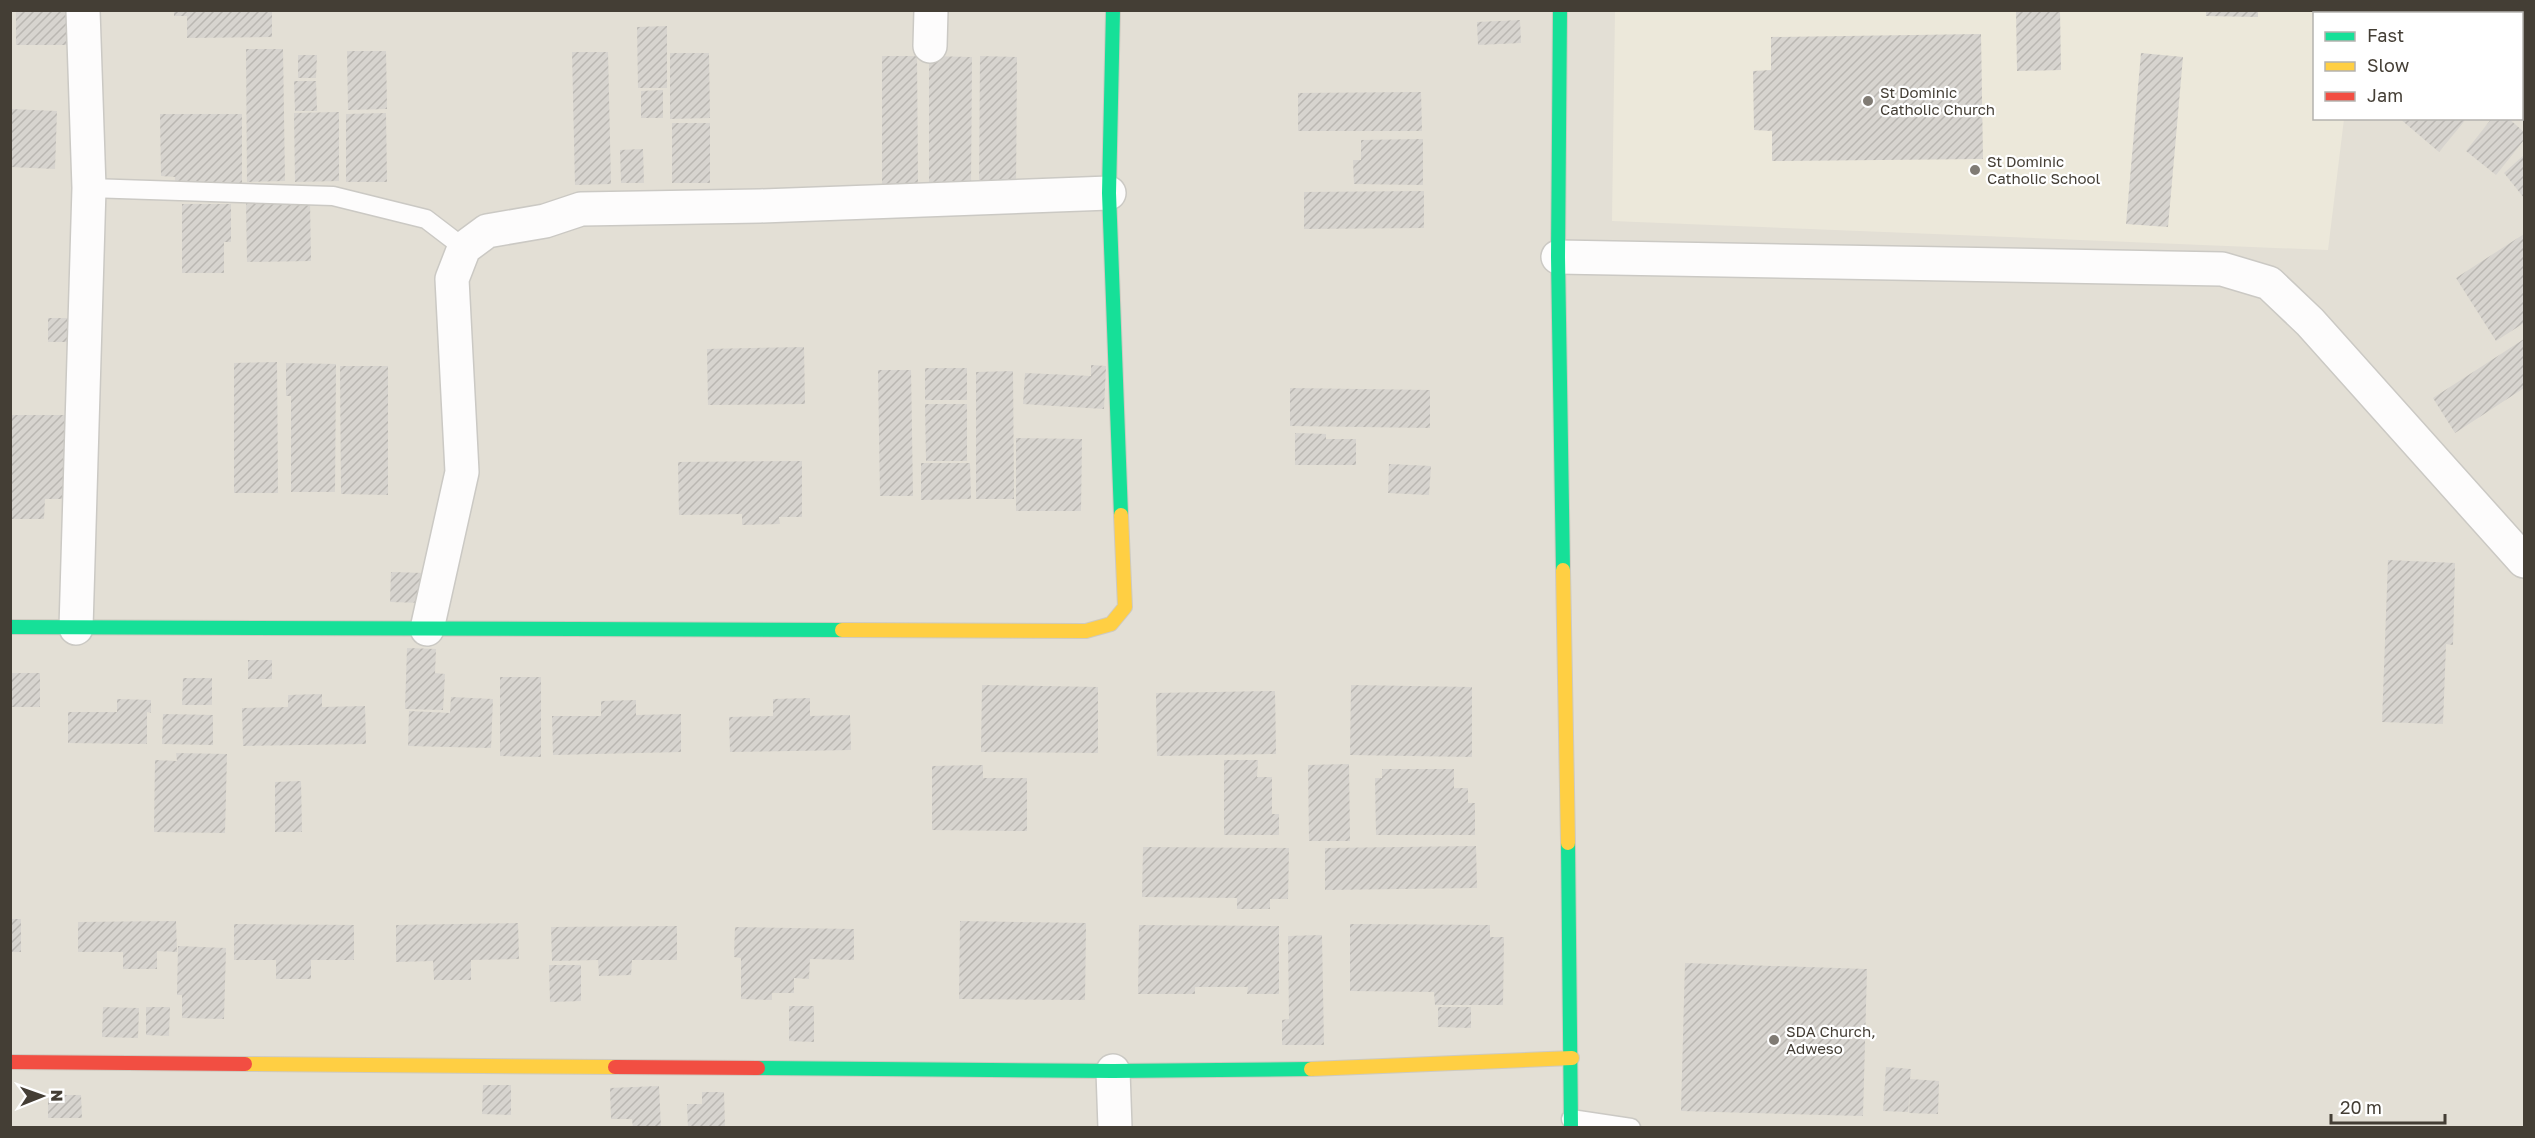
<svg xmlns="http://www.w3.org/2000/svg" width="2535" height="1138" font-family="'Golos Text',sans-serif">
<defs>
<pattern id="building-hatch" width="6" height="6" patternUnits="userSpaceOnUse" patternTransform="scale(1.5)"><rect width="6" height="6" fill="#d7d4cf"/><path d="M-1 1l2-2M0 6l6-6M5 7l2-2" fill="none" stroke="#bab7b2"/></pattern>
</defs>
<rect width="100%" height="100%" fill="#efede8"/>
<path fill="#e3dfd5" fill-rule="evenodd" d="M11 11H2524V1127H11ZM2314 14H2522V118H2314Z"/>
<path fill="#ece8da" d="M1615 11H2357L2356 13 2314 14V118L2344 119 2328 250 1612 221Z"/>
<g fill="url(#building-hatch)">
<path d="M16 10H68L69 45H16Z"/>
<path d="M174 10H272V37L187 38V16H174Z"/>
<path d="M2016 10H2060L2061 70 2017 71Z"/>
<path d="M2206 10H2258V17L2206 16Z"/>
<path d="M1520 20 1521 43 1478 45 1477 22Z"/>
<path d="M667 26V88H638L637 27Z"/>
<path d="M1981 34 1983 159 1772 161V131L1754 130 1753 71 1771 70V37Z"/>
<path d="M246 49H283L285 181 247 182Z"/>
<path d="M347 51H386L387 109 348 110Z"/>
<path d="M572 52H608L611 184 575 185Z"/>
<path d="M670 53H709L710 118 670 119Z"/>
<path d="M2141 53 2183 57 2168 227 2126 224Z"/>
<path d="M298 55H317L316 78H298Z"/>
<path d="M882 56H917L918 187 882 188Z"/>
<path d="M929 56 972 57 971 187 929 186Z"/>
<path d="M980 56 1017 57 1016 191H979Z"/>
<path d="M294 81H316L317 111H295Z"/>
<path d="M663 90V118H641V91Z"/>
<path d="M1421 92 1422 131H1298V93Z"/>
<path d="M10 109 57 111 55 169 10 167Z"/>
<path d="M339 112V181L295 182 294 113Z"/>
<path d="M386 113 387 182H346V114Z"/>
<path d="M160 114H242V183L175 182V177L161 176Z"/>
<path d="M2399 118H2467L2439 152Z"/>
<path d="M2492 118H2508L2524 132V140L2496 175 2466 151Z"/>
<rect x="672" y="123" width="38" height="60"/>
<path d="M1423 139V185L1354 184 1353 160H1361V140Z"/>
<path d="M643 149 644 183H621L620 150Z"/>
<path d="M2524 155V198L2504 173Z"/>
<path d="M1424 191V228L1304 229V192Z"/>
<path d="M310 201 311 261 247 262 246 202Z"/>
<path d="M182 204H231V242H224V273H182Z"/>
<path d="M2524 234V323L2496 341 2456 278Z"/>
<rect x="48" y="318" width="31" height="24"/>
<path d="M2524 339V388L2455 433 2433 398Z"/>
<path d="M804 347 805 404 708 405 707 349Z"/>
<path d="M277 362 278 493H234V363Z"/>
<path d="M286 363 336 364 335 492H291V396H286Z"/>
<path d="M1091 365 1106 366 1104 409 1023 404 1025 373 1091 376Z"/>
<path d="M340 366H388V495L341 494Z"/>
<rect x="925" y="368" width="42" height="32"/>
<path d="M878 370H911L913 496H880Z"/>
<path d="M1013 371 1014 499H976V372Z"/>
<path d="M1290 388 1430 390V428L1290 426Z"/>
<path d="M925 404H967V461H926Z"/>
<path d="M10 415H77V499H45L44 519H10Z"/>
<path d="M1295 433 1326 434V439H1356V465H1295Z"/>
<path d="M1016 438 1082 439 1081 511H1016Z"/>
<path d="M802 461V517H779L780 524 742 525V514L679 515 678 462Z"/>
<path d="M921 463H970L971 499 921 500Z"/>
<path d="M1389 464 1431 466 1429 495 1388 493Z"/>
<path d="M2388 560 2455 563 2453 645 2446 644 2443 724 2382 722Z"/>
<path d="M391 572 424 573V603L390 602Z"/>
<path d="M407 648 436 649 435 673 445 674 443 710 405 709Z"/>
<rect x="248" y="660" width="24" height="19"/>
<rect x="10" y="673" width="30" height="34"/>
<path d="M500 677H541V757L500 756Z"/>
<path d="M183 678H212V705H182Z"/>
<path d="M982 685 1098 687V753L981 752Z"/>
<path d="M1351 685 1472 687V757L1350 755Z"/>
<path d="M1275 691 1276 754 1157 756 1156 693Z"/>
<path d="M322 694V707L365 706 366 744 243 746 242 708 288 707V695Z"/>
<path d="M451 697 493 699 491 748 408 746 409 711 450 713Z"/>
<path d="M810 698V716L850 715 851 750 730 752 729 717 773 716V699Z"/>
<path d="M117 699 151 700V713L147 712V744L68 743V712H117Z"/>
<path d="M636 700V715L681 714V752L553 755 552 716H601V701Z"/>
<path d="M163 714 213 715V745L162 744Z"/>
<path d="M176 753 227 754 225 833 154 832 155 760 177 761Z"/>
<path d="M1224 760H1258L1257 777H1272V814H1279V835H1224Z"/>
<path d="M1349 764 1350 841H1309L1308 765Z"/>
<path d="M983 765V778H1027V831L932 830V766Z"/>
<path d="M1382 769H1454V788H1468V803H1475V835H1376L1375 778H1382Z"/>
<path d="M301 781 302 832H275V782Z"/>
<path d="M1476 846 1477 888 1325 890V848Z"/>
<path d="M1143 847 1289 848 1288 899H1270V909H1237V898L1142 897Z"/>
<rect x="10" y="919" width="11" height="33"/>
<path d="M176 921 177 952 157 951V969H123V952H78V922Z"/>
<path d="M960 921 1086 923 1085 1000 959 999Z"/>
<path d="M518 923 519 959 471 960V980H434L433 961 396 962V925Z"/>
<path d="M234 924 354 925V960H311V979H276V960H234Z"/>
<path d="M1350 924 1490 925V937H1504L1503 1005H1435L1434 992 1350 991Z"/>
<path d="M1139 925 1279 926V994H1247L1248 987H1195V994H1138Z"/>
<path d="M677 926V960H632L631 975 599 976 598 960 552 961 551 927Z"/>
<path d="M735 927 854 929V960L810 959 809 979 794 978V993H772V1000L741 999V958L734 957Z"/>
<path d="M1322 935 1324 1045H1282V1020L1289 1019 1288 936Z"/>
<path d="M178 946 226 948 224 1019 182 1018V995H177Z"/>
<path d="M1685 963 1867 969 1863 1116 1681 1111Z"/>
<path d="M549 965H581V1001L550 1002Z"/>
<path d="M789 1006H814V1042L789 1041Z"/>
<path d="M103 1007 139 1008 138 1038 102 1037Z"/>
<path d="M146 1007H170L169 1036 146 1035Z"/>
<path d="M1438 1007H1471V1028L1438 1027Z"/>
<path d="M1886 1067 1911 1069 1910 1079 1939 1081 1938 1114 1909 1113 1910 1092 1908 1112 1883 1111Z"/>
<path d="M483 1085H511V1115L482 1114Z"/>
<path d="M659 1086 661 1128H633L632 1119H611L610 1088Z"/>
<path d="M702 1092H724L725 1128H688L687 1104H702Z"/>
<path d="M48 1095H81L82 1118H48Z"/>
</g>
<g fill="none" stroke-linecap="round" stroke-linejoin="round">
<g stroke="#cbc9c4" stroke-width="21">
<g id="lane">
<path d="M89 188 333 196 426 219 464 248"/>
<path d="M1571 1119 1631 1128"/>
</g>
</g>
<g stroke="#cbc9c4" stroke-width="36">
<g id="street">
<path d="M930 46 931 10"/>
<path d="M1558 257 2222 269 2269 283 2310 322 2524 561"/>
<path d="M76 628 89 188 83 10"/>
<path d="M427 629 462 472 452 279 464 248 487 231 545 221 581 209 760 206 1109 193"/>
<path d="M1113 1071 1115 1128"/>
</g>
</g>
<g stroke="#cecac0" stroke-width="16">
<g id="fast">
<path d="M1113 10 1109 193 1121 515"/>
<path d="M1560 10 1558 257 1563 570"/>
<path d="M10 627 842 630"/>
<path d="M1568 843 1571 1128"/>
<path d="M758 1068 1113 1071 1311 1069"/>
</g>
</g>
<g stroke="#cecac0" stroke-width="16">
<g id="slow">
<path d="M1563 570 1568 843"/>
<path d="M842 630 1086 631 1111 624 1125 607 1121 515"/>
<path d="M245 1064 615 1067"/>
<path d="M1311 1069 1572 1058"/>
</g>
</g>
<g stroke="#cecac0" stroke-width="16">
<g id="jam">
<path d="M10 1062 245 1064"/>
<path d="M615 1067 758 1068"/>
</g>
</g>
<use href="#lane" stroke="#fdfcfc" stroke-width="18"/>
<use href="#street" stroke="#fdfcfc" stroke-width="33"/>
<use href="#fast" stroke="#16e098" stroke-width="14"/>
<use href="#slow" stroke="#ffcf43" stroke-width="14"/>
<use href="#jam" stroke="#f24e42" stroke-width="14"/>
</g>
<g fill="#807b74" stroke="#fff" stroke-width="2">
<circle cx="1868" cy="101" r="6"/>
<circle cx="1975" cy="170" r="6"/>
<circle cx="1774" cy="1040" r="6"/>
</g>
<g text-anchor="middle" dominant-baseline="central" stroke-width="4.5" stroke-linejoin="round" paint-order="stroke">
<g font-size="15" fill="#443e35" stroke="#fff" text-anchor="start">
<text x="1880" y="92">St Dominic<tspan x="1880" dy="17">Catholic Church</tspan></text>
<text x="1987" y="161">St Dominic<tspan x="1987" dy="17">Catholic School</tspan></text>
<text x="1786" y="1031">SDA Church,<tspan x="1786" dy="17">Adweso</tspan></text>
</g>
</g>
<rect width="2535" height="1138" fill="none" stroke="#443e35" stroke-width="24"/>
<rect x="2313" y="12" width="210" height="108" fill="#ffffff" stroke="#b4b2ae" stroke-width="1.5"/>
<rect x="2325" y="32" width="30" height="9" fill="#16e098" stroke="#b4b2ae" stroke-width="1.5"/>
<text x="2367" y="42" font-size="18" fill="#443e35">Fast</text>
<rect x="2325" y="62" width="30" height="9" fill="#ffcf43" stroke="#b4b2ae" stroke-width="1.5"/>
<text x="2367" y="72" font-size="18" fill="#443e35">Slow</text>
<rect x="2325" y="92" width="30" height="9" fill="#f24e42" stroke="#b4b2ae" stroke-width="1.5"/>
<text x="2367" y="102" font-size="18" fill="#443e35">Jam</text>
<g transform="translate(42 1096) rotate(89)" stroke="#ffffff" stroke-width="4.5" paint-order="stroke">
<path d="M0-4.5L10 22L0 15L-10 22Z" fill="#443e35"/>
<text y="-9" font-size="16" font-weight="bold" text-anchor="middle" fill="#443e35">N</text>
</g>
<path d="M2331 1114v9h114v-9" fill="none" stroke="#443e35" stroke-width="3"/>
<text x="2340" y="1114" font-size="18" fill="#443e35" stroke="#ffffff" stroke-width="4.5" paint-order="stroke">20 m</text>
</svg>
